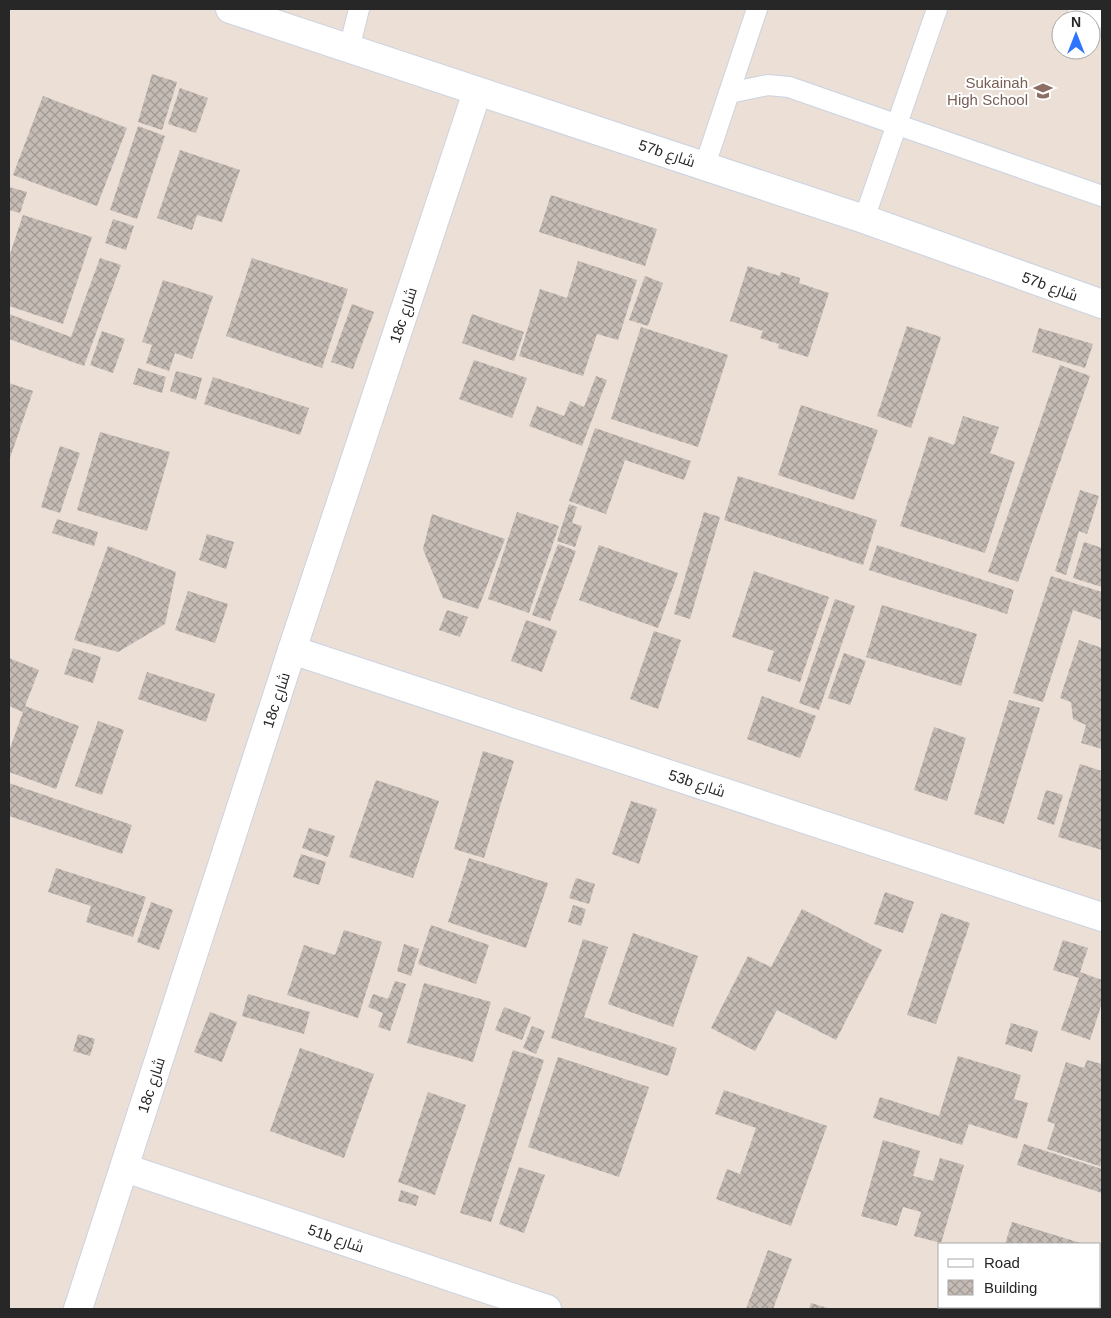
<svg xmlns="http://www.w3.org/2000/svg" width="1111" height="1318" font-family="Helvetica,Cairo,sans-serif">
<defs>
<pattern id="building-cross-hatch" width="8" height="8" patternUnits="userSpaceOnUse" patternTransform="scale(1.25)"><rect width="8" height="8" fill="#c6bcb6"/><path d="M0 0l8 8M0 8l8-8" fill="none" stroke="#a19994"/></pattern>
</defs>
<rect width="100%" height="100%" fill="#ebdfd6"/>
<g fill="url(#building-cross-hatch)">
<path d="M152 74 177 82 162 130 138 122Z"/>
<path d="M180 88 208 98 196 133 168 124Z"/>
<path d="M43 96 127 128 97 206 13 175Z"/>
<path d="M138 126 165 136 137 219 110 210Z"/>
<path d="M180 150 240 170 222 222 197 215 192 230 157 218Z"/>
<path d="M9 187 27 192 20 213 9 210Z"/>
<path d="M551 195 657 229 645 266 539 232Z"/>
<path d="M23 215 92 237 63 324 9 306V257Z"/>
<path d="M113 219 134 226 126 250 105 243Z"/>
<path d="M100 258 121 265 84 366 9 339V314L71 337Z"/>
<path d="M252 258 348 289 322 368 226 336Z"/>
<path d="M578 261 637 280 618 340 597 334 583 376 519 356 540 289 567 298Z"/>
<path d="M748 266 780 276 781 272 800 278 799 283 829 293 808 357 778 348 779 344 760 338 763 331 730 321Z"/>
<path d="M645 276 663 283 648 326 629 320Z"/>
<path d="M163 280 213 296 192 359 175 353 169 371 146 363 152 345 142 342Z"/>
<path d="M352 304 374 312 353 369 331 362Z"/>
<path d="M472 314 524 332 514 361 462 343Z"/>
<path d="M907 326 941 337 911 428 877 416Z"/>
<path d="M641 327 728 355 698 447 611 419Z"/>
<path d="M1039 328 1093 344 1085 368 1032 352Z"/>
<path d="M102 331 125 339 113 373 90 365Z"/>
<path d="M474 360 527 378 512 418 459 399Z"/>
<path d="M1060 365 1090 376 1018 582 988 572Z"/>
<path d="M138 368 166 377 162 393 133 384Z"/>
<path d="M176 371 202 378 196 400 170 391Z"/>
<path d="M596 376 607 380 582 446 529 426 537 406 564 416 570 401 584 407Z"/>
<path d="M213 377 309 408 300 435 204 404Z"/>
<path d="M9 383 33 391 9 461Z"/>
<path d="M801 405 878 430 854 500 778 475Z"/>
<path d="M963 416 999 427 990 453 1015 462 985 553 900 526 929 436 954 445Z"/>
<path d="M595 428 691 461 684 480 625 460 606 514 569 501Z"/>
<path d="M100 432 170 452 147 531 77 510Z"/>
<path d="M60 446 80 453 60 513 41 507Z"/>
<path d="M738 476 877 520 863 565 724 520Z"/>
<path d="M1080 490 1099 496 1087 534 1079 531 1066 575 1055 571Z"/>
<path d="M569 504 577 507 572 523 582 526 575 547 557 541Z"/>
<path d="M517 512 559 526 529 613 488 599Z"/>
<path d="M704 512 720 517 690 619 674 614Z"/>
<path d="M432 514 505 539 478 609 443 598 423 549Z"/>
<path d="M57 519 98 532 94 546 52 533Z"/>
<path d="M207 534 234 542 226 569 199 560Z"/>
<path d="M1084 542 1102 548V587L1073 578Z"/>
<path d="M558 544 576 551 550 621 532 615Z"/>
<path d="M599 545 678 573 658 628 579 600Z"/>
<path d="M877 545 1014 590 1007 614 869 570Z"/>
<path d="M108 546 176 572 165 624 118 652 74 640Z"/>
<path d="M754 571 829 597 800 682 767 671 774 651 732 637Z"/>
<path d="M1051 576 1102 592V620L1073 610 1043 702 1013 693Z"/>
<path d="M188 591 228 604 215 643 175 630Z"/>
<path d="M835 599 855 606 819 710 799 703Z"/>
<path d="M882 605 977 634 961 686 866 657Z"/>
<path d="M447 610 468 617 460 637 439 630Z"/>
<path d="M526 620 557 631 542 672 511 661Z"/>
<path d="M654 631 681 640 658 709 630 699Z"/>
<path d="M1079 640 1102 648V749L1081 743 1086 725 1073 719 1071 702 1060 698Z"/>
<path d="M73 648 101 657 93 683 64 674Z"/>
<path d="M844 653 866 661 850 705 828 698Z"/>
<path d="M9 658 39 670 25 706 79 726 56 789 9 772V751L23 712 9 706Z"/>
<path d="M147 672 215 694 206 722 138 699Z"/>
<path d="M762 696 816 716 800 758 747 739Z"/>
<path d="M1009 700 1040 708 1004 824 974 814Z"/>
<path d="M98 721 124 730 102 795 75 786Z"/>
<path d="M934 727 966 738 947 801 914 790Z"/>
<path d="M483 751 514 761 484 858 454 849Z"/>
<path d="M1080 764 1102 771V850L1058 837Z"/>
<path d="M376 780 439 801 413 878 349 857Z"/>
<path d="M9 783 132 825 122 854 9 816Z"/>
<path d="M1046 790 1063 795 1054 825 1037 819Z"/>
<path d="M631 801 657 809 639 864 612 854Z"/>
<path d="M309 828 335 836 328 857 302 848Z"/>
<path d="M301 854 326 862 319 885 293 877Z"/>
<path d="M469 858 548 883 526 948 448 922Z"/>
<path d="M56 868 146 897 133 937 86 922 91 906 48 892Z"/>
<path d="M576 878 595 884 589 904 569 898Z"/>
<path d="M885 892 914 902 903 933 874 924Z"/>
<path d="M151 902 173 910 159 950 137 942Z"/>
<path d="M573 905 586 909 581 926 568 922Z"/>
<path d="M802 909 882 950 836 1040 777 1010 755 1051 711 1028 748 956 771 967Z"/>
<path d="M941 913 970 923 936 1024 907 1015Z"/>
<path d="M431 925 489 945 476 984 418 964Z"/>
<path d="M344 930 382 942 358 1018 287 995 304 945 335 955Z"/>
<path d="M633 933 698 956 673 1027 608 1004Z"/>
<path d="M583 939 608 947 584 1017 677 1048 668 1076 551 1038Z"/>
<path d="M1063 940 1088 948 1080 972 1102 980V1003L1090 1040 1061 1030 1079 978 1053 970Z"/>
<path d="M404 944 419 949 411 976 397 971Z"/>
<path d="M395 981 406 984 390 1031 378 1027 383 1013 368 1007 373 994 388 999Z"/>
<path d="M424 983 491 1002 473 1062 407 1043Z"/>
<path d="M248 994 310 1012 304 1034 242 1016Z"/>
<path d="M504 1007 531 1017 522 1040 495 1030Z"/>
<path d="M210 1012 237 1022 222 1062 194 1052Z"/>
<path d="M1011 1023 1038 1031 1032 1052 1005 1044Z"/>
<path d="M532 1026 545 1031 536 1054 523 1048Z"/>
<path d="M78 1034 95 1039 90 1056 73 1051Z"/>
<path d="M300 1048 374 1074 344 1158 270 1131Z"/>
<path d="M513 1050 544 1060 491 1222 460 1213Z"/>
<path d="M958 1056 1021 1075 1014 1099 1028 1103 1017 1139 969 1124 962 1145 873 1118 880 1097 939 1116Z"/>
<path d="M558 1057 649 1087 619 1177 528 1147Z"/>
<path d="M1087 1060 1102 1064V1167L1047 1149 1055 1124 1047 1121 1066 1062 1084 1068Z"/>
<path d="M724 1090 827 1126 791 1226 716 1199 727 1169 740 1174 756 1128 715 1114Z"/>
<path d="M428 1092 466 1105 435 1195 398 1182Z"/>
<path d="M883 1140 920 1151 913 1176 933 1181 940 1158 964 1165 941 1243 914 1236 921 1212 903 1207 897 1226 861 1216Z"/>
<path d="M1024 1144 1102 1169V1193L1017 1165Z"/>
<path d="M519 1167 545 1175 524 1233 499 1224Z"/>
<path d="M401 1190 419 1196 416 1206 398 1201Z"/>
<path d="M1012 1222 1084 1244H1005Z"/>
<path d="M768 1250 792 1259 773 1309H746Z"/>
<path d="M811 1303 831 1309H809Z"/>
<path d="M1033 1307H1071L1070 1309Z"/>
</g>
<g fill="none" stroke-linecap="round" stroke-linejoin="round">
<g stroke="#cbd3e2" stroke-width="22">
<g id="service">
<path d="M1078 9 1102 18"/>
<path d="M349 49 359 9"/>
<path d="M729 93 768 85 789 87 1102 196"/>
<path d="M705 165 757 9"/>
<path d="M864 219 937 9"/>
</g>
</g>
<g stroke="#cbd3e2" stroke-width="30">
<g id="minor">
<path d="M230 9 864 219 1102 304"/>
<path d="M292 650 1102 917"/>
<path d="M125 1168 547 1309"/>
<path d="M78 1309 292 650 477 92"/>
</g>
</g>
<use href="#service" stroke="#fff" stroke-width="20"/>
<use href="#minor" stroke="#fff" stroke-width="28"/>
</g>
<defs>
<g id="school-bare" transform="scale(1.5)"><path d="M0-5L7-2L0 1L-7-2ZM-4 1L0 2.5L4 1V4Q0 6-4 4Z" fill="#8d6e63" stroke="#fff" stroke-width="2.5" paint-order="stroke"/></g>
</defs>
<g fill-rule="evenodd">
<use href="#school-bare" x="1043" y="91"/>
</g>
<g text-anchor="middle" dominant-baseline="central" stroke-width="4" stroke-linejoin="round" paint-order="stroke">
<g font-size="15" fill="#785e54" stroke="#fff" text-anchor="end">
<text x="1028" y="82">Sukainah<tspan x="1028" dy="17">High School</tspan></text>
</g>
<g font-size="15" fill="#272727" stroke="#fff">
<text transform="translate(667 153) rotate(18)">57b شارع</text>
<text transform="translate(1050 286) rotate(20)">57b شارع</text>
<text transform="translate(403 315) rotate(-72)">18c شارع</text>
<text transform="translate(276 700) rotate(-72)">18c شارع</text>
<text transform="translate(697 783) rotate(18)">53b شارع</text>
<text transform="translate(151 1085) rotate(-72)">18c شارع</text>
<text transform="translate(336 1238) rotate(19)">51b شارع</text>
</g>
</g>
<rect width="1111" height="1318" fill="none" stroke="#272727" stroke-width="20"/>
<rect x="938" y="1243" width="162" height="65" fill="#ffffff" stroke="#a9a9a9"/>
<rect x="948" y="1259" width="25" height="8" fill="#ffffff" stroke="#a9a9a9"/>
<text x="984" y="1268" font-size="15" fill="#272727">Road</text>
<rect x="948" y="1280" width="25" height="15" fill="url(#building-cross-hatch)" stroke="#a9a9a9"/>
<text x="984" y="1293" font-size="15" fill="#272727">Building</text>
<g transform="translate(1076 35)"><circle r="24" fill="#ffffff" stroke="#a9a9a9"/>
<path d="M0-4L9 19L0 12L-9 19Z" fill="#2f74ff"/>
<text y="-8" font-size="14" font-weight="bold" text-anchor="middle" fill="#272727">N</text>
</g>
</svg>
